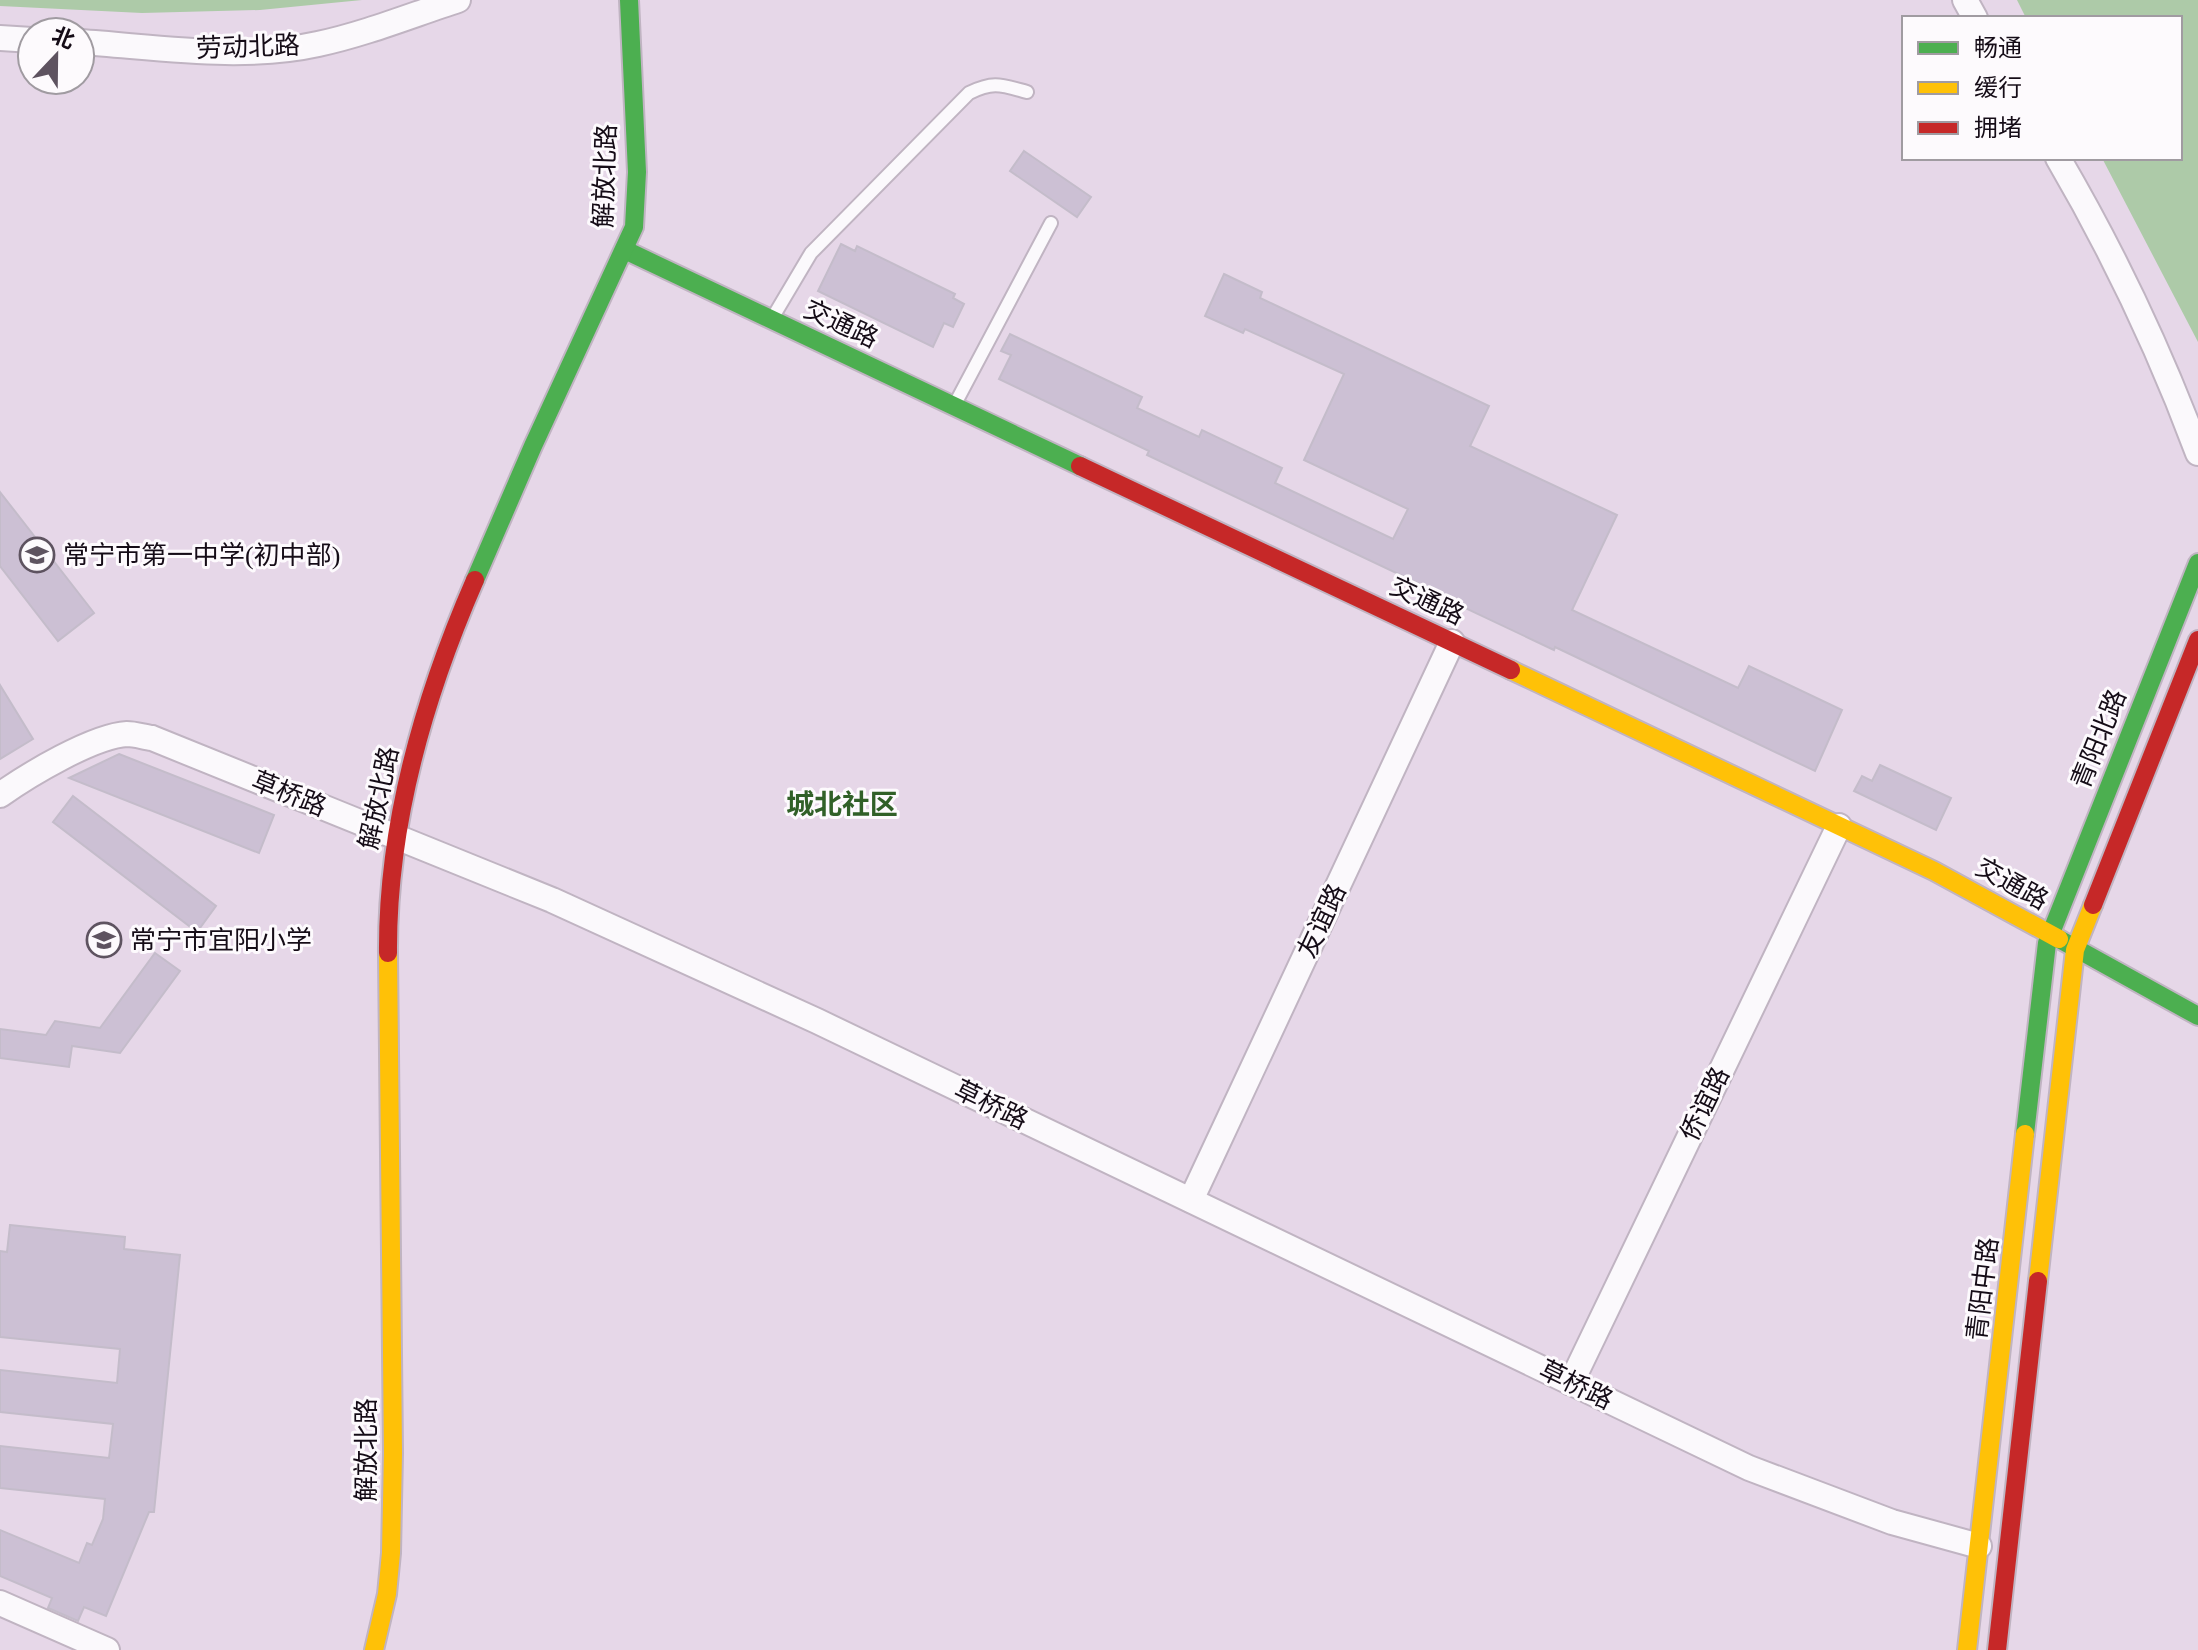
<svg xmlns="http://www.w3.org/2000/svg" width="2198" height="1650" font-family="'Times New Roman','Noto Sans SC',serif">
<rect width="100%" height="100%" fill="#e6d7e8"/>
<g fill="#adcaa8">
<path d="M0 0H362L260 10 142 13 0 6Z"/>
<path d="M2017 0H2198V342L2102 158H2180V18H2026Z"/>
</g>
<g fill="#ccc0d4" stroke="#c4bcca" stroke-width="2">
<path d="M1024 151 1091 197 1077 217 1010 171Z"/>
<path d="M841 244 855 251 857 246 955 294 953 298 964 304 953 327 944 323 933 347 818 291Z"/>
<path d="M1224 274 1262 292 1260 298 1489 406 1470 446 1617 515 1572 610 1738 688 1749 666 1842 710 1815 771 1555 647 1554 650 1425 589 1426 587 1147 455 1149 451 999 379 1011 355 1001 351 1010 334 1142 397 1137 408 1199 437 1202 430 1282 468 1275 483 1393 539 1408 509 1304 460 1344 374 1245 329 1243 333 1205 316Z"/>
<path d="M0 492 94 613 58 641 0 566Z"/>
<path d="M0 685 33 739 0 759Z"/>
<path d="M119 754 274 815 259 853 69 778Z"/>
<path d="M1880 765 1951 798 1936 830 1854 791 1862 776 1872 781Z"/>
<path d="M73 796 216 906 197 932 53 822Z"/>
<path d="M155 953 180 971 120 1053 72 1046 69 1067 0 1058V1029L46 1035 55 1021 100 1028Z"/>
<path d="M10 1225 125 1237 124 1249 180 1255 154 1512H149L106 1616 84 1607 78 1621 48 1608 52 1598 0 1576V1530L79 1563 87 1543 92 1545 103 1519 105 1499 0 1488V1446L109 1458 113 1424 0 1412V1370L117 1383 120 1349 0 1337V1251L7 1252Z"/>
</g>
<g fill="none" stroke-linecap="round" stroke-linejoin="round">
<g stroke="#c0b4c2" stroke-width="16">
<g id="lane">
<path d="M773 317 811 253 969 93C994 81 1001 85 1027 92"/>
<path d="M955 404 1051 223"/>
</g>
</g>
<g stroke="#c0b4c2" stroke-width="28">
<g id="street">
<path d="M1965 0 1975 18"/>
<path d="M0 38 32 40"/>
<path d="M80 42C157 47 241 61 318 44 365 34 412 15 458 0"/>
<path d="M2058 158C2113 252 2160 351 2198 453"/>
<path d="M0 795C28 775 93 736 127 734 135 734 144 737 152 738L552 900 817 1021 1749 1468 1892 1522 1979 1546"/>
<path d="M1191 1200 1452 642"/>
<path d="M1571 1383 1839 826"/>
<path d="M0 1603 107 1650"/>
</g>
</g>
<g stroke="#c0b4c2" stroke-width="22">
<g id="fast">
<path d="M625 250 1080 466"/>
<path d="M475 580 533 446 634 227 637 172 629 0"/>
<path d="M2059 939 2198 1016"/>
<path d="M2025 1134 2047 943 2198 563"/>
</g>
</g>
<g stroke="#c0b4c2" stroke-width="22">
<g id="slow">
<path d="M1511 670 1934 871 2059 939"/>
<path d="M2038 1281 2075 950 2093 905"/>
<path d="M374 1650 387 1594 391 1553 393 1453 388 953"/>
<path d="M1967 1650 2025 1134"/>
</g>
</g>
<g stroke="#c0b4c2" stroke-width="22">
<g id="jam">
<path d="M1080 466 1511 670"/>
<path d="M2093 905 2198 640"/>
<path d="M388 953C387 824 424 697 475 580"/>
<path d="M1997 1650 2038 1281"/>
</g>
</g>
<use href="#lane" stroke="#fbf9fc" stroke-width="12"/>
<use href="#street" stroke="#fbf9fc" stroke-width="24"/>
<use href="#fast" stroke="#4caf50" stroke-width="18"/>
<use href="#slow" stroke="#ffc107" stroke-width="18"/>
<use href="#jam" stroke="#c62828" stroke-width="18"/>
</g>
<defs>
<g id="school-ring" transform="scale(1.8)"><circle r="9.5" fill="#fdfafd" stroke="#5e5360" stroke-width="1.5"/><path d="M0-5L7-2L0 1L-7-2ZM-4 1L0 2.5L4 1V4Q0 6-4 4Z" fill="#5e5360"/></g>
</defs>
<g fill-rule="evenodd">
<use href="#school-ring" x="37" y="555"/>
<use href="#school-ring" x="104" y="940"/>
</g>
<g text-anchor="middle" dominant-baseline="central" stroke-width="6" stroke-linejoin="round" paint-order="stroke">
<g font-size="26" fill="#150c17" stroke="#fdfafd">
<text transform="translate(248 47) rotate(-2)">劳动北路</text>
<text transform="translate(605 176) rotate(-88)">解放北路</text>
<text transform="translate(841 324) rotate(25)">交通路</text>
<text transform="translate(1427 601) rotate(25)">交通路</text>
<text transform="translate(2099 739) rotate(-68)">青阳北路</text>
<text transform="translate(289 794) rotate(22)">草桥路</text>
<text transform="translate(379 798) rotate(-78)">解放北路</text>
<text transform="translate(2012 884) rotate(29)">交通路</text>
<text transform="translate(1322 921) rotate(-65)">友谊路</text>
<text transform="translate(1705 1104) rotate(-64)">侨谊路</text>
<text transform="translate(991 1105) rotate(26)">草桥路</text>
<text transform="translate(1983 1289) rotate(-83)">青阳中路</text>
<text transform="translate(1576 1385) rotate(26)">草桥路</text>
<text transform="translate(366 1450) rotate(-90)">解放北路</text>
</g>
<g font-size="26" fill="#150c17" stroke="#fdfafd" text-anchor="start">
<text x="63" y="555">常宁市第一中学(初中部)</text>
<text x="130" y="940">常宁市宜阳小学</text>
</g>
<g font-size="28" font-weight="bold" fill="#316028" stroke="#fdfafd">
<text x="842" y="804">城北社区</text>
</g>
</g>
<rect x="1902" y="16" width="280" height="144" fill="#fdfafd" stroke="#a09ba1" stroke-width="2"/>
<rect x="1918" y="42" width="40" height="12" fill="#4caf50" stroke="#a09ba1" stroke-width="2"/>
<text x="1974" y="56" font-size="24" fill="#150c17">畅通</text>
<rect x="1918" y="82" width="40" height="12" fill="#ffc107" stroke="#a09ba1" stroke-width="2"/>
<text x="1974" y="96" font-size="24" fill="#150c17">缓行</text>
<rect x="1918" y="122" width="40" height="12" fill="#c62828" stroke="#a09ba1" stroke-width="2"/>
<text x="1974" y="136" font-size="24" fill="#150c17">拥堵</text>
<g transform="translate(56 56) rotate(22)"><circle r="38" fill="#fdfafd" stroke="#a09ba1" stroke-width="2"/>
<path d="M0-6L14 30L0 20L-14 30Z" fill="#5e5360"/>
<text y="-12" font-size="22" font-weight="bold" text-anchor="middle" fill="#150c17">北</text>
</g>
</svg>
